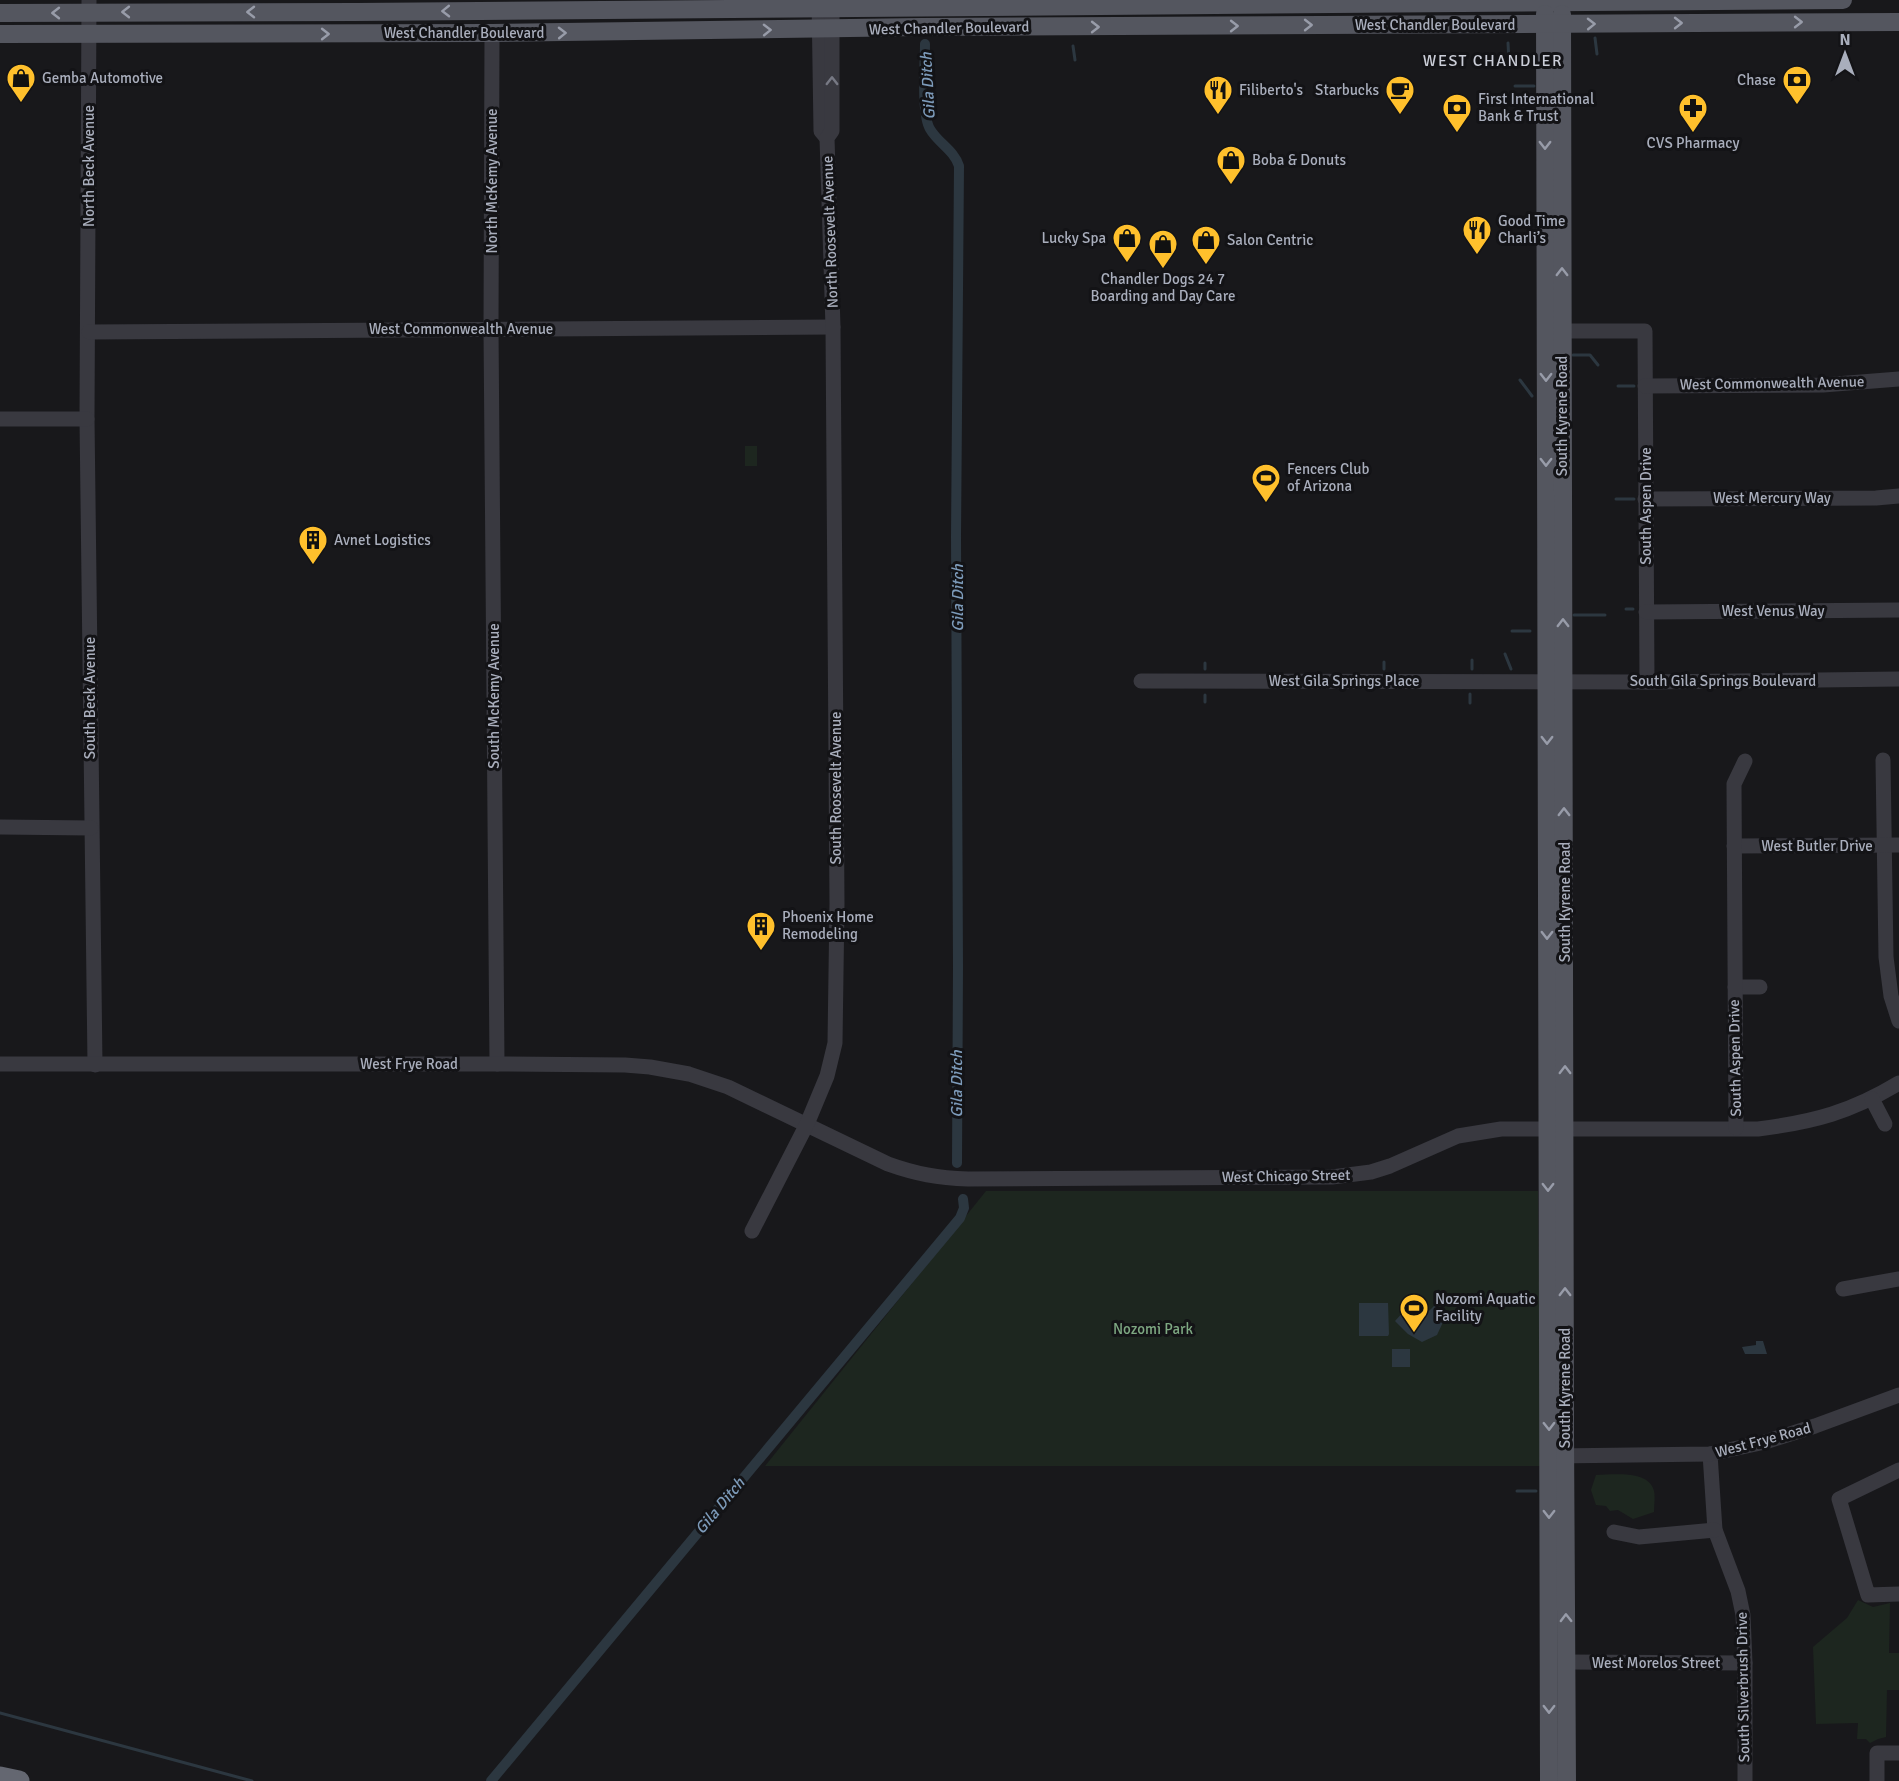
<svg xmlns="http://www.w3.org/2000/svg" width="1899" height="1781" font-family="Signika,sans-serif">
<rect width="100%" height="100%" fill="#18181b"/>
<g fill="#1d261f">
<rect x="745" y="446" width="12" height="20"/>
<path d="M986 1191H1538L1541 1466H765Z"/>
<path d="M1596 1475C1612 1475 1645 1470 1653 1488 1656 1494 1654 1505 1654 1512L1633 1519 1618 1510 1610 1511 1606 1506 1596 1505 1591 1490Z"/>
<path d="M1858 1600 1873 1607 1890 1603 1889 1653H1899V1690H1887L1886 1737 1878 1739 1870 1743 1866 1739H1857L1858 1723 1816 1724 1813 1647 1847 1618Z"/>
</g>
<g fill="#2c3740">
<path d="M1359 1303H1388L1389 1334 1388 1336H1359Z"/>
<path d="M1437 1303 1444 1320 1437 1335 1422 1342 1408 1334 1395 1321 1406 1309 1419 1322 1422 1318 1415 1311 1420 1306 1425 1311 1427 1309 1429 1311Z"/>
<path d="M1756 1341H1763L1767 1354H1745L1742 1347 1756 1345Z"/>
<rect x="1392" y="1349" width="18" height="18"/>
</g>
<g fill="none" stroke-linecap="round" stroke-linejoin="round">
<g stroke="#2c3740" stroke-width="3">
<path d="M1595 38 1597 54"/>
<path d="M1508 43 1509 62"/>
<path d="M1073 46 1075 60"/>
<path d="M1515 86H1534"/>
<path d="M1573 355H1590L1598 365"/>
<path d="M1520 380 1532 396"/>
<path d="M1618 386H1634"/>
<path d="M1616 499H1634"/>
<path d="M1626 609H1633"/>
<path d="M1574 615H1605"/>
<path d="M1512 631H1530"/>
<path d="M1505 654 1511 669"/>
<path d="M1472 660V669"/>
<path d="M1384 662V669"/>
<path d="M1205 663V669"/>
<path d="M1470 694V703"/>
<path d="M1205 695V702"/>
<path d="M1517 1491H1536"/>
<path d="M0 1713 252 1781"/>
</g>
<g stroke="#2c3740" stroke-width="10">
<path d="M925 44C925 63 921 114 930 129 938 143 954 150 959 166L956 537 958 967 957 1163"/>
<path d="M491 1781 960 1218 964 1208 963 1199"/>
</g>
<g stroke="#393940" stroke-width="15">
<path d="M89 0 87 419 95 1065"/>
<path d="M819 0 821 131 827 138"/>
<path d="M492 33 491 329 497 1064"/>
<path d="M1551 331H1645L1647 682"/>
<path d="M89 332 833 327"/>
<path d="M1645 386 1823 385 1899 379"/>
<path d="M0 419H87"/>
<path d="M1645 499 1876 498 1899 496"/>
<path d="M1646 612 1899 610"/>
<path d="M1141 681 1647 682 1899 679"/>
<path d="M1883 760 1886 957 1891 996 1899 1021"/>
<path d="M0 827 91 828"/>
<path d="M1734 846 1899 845"/>
<path d="M1735 987H1760"/>
<path d="M0 1064H497L625 1065 650 1067 689 1074 728 1087 888 1164C916 1174 938 1178 968 1179L1332 1177 1371 1172 1390 1166 1458 1136 1501 1129H1758C1814 1122 1851 1112 1899 1083"/>
<path d="M1872 1099 1885 1124"/>
<path d="M1736 1128 1734 784 1745 761"/>
<path d="M752 1231 807 1124 827 1076 835 1043 837 903 833 327 827 138 832 131V0"/>
<path d="M1843 1289 1899 1279"/>
<path d="M1710 1454 1715 1530 1738 1591 1743 1615 1745 1663V1781"/>
<path d="M1555 1456 1710 1454 1765 1442 1815 1426 1899 1395"/>
<path d="M1899 1470 1839 1499 1868 1595 1899 1594"/>
<path d="M1614 1532 1639 1537 1715 1530"/>
<path d="M1567 1662 1745 1663"/>
<path d="M1877 1781V1753H1899"/>
</g>
<g stroke="#54565f" stroke-width="18">
<path d="M0 13 356 12 1843 0"/>
<path d="M1545 14 1549 1781"/>
<path d="M1562 14 1565 1435 1567 1781"/>
<path d="M0 34 492 33 921 27 1899 22"/>
</g>
<path stroke="#646771" stroke-width="21" d="M0 1777 19 1781"/>
</g>
<defs><path id="oneway-chevron" d="M-2-3.5L2.5 0L-2 3.5" fill="none" stroke-width="1.6" stroke-linecap="round" stroke-linejoin="round" transform="scale(1.5)"/></defs>
<g stroke="#989ca9">
<use href="#oneway-chevron" transform="translate(446 11) rotate(179)"/>
<use href="#oneway-chevron" transform="translate(126 12) rotate(180)"/>
<use href="#oneway-chevron" transform="translate(251 12) rotate(180)"/>
<use href="#oneway-chevron" transform="translate(56 13) rotate(-180)"/>
<use href="#oneway-chevron" transform="translate(1798 22)"/>
<use href="#oneway-chevron" transform="translate(1678 23)"/>
<use href="#oneway-chevron" transform="translate(1591 24) rotate(-1)"/>
<use href="#oneway-chevron" transform="translate(1308 25)"/>
<use href="#oneway-chevron" transform="translate(1234 26)"/>
<use href="#oneway-chevron" transform="translate(1095 27)"/>
<use href="#oneway-chevron" transform="translate(767 30) rotate(-1)"/>
<use href="#oneway-chevron" transform="translate(562 33) rotate(-1)"/>
<use href="#oneway-chevron" transform="translate(325 34)"/>
<use href="#oneway-chevron" transform="translate(1545 145) rotate(90)"/>
<use href="#oneway-chevron" transform="translate(1562 272) rotate(-90)"/>
<use href="#oneway-chevron" transform="translate(1546 377) rotate(90)"/>
<use href="#oneway-chevron" transform="translate(1546 462) rotate(90)"/>
<use href="#oneway-chevron" transform="translate(1563 623) rotate(-90)"/>
<use href="#oneway-chevron" transform="translate(1547 740) rotate(90)"/>
<use href="#oneway-chevron" transform="translate(1564 812) rotate(-90)"/>
<use href="#oneway-chevron" transform="translate(1547 935) rotate(90)"/>
<use href="#oneway-chevron" transform="translate(1565 1070) rotate(-90)"/>
<use href="#oneway-chevron" transform="translate(1548 1187) rotate(90)"/>
<use href="#oneway-chevron" transform="translate(1565 1292) rotate(-90)"/>
<use href="#oneway-chevron" transform="translate(1549 1426) rotate(89)"/>
<use href="#oneway-chevron" transform="translate(1549 1514) rotate(90)"/>
<use href="#oneway-chevron" transform="translate(1566 1618) rotate(-91)"/>
<use href="#oneway-chevron" transform="translate(1549 1709) rotate(90)"/>
</g>
<use stroke="#777984" href="#oneway-chevron" transform="translate(832 81) rotate(-90)"/>
<defs>
<g id="shop-pin" transform="scale(1.5)"><path d="M0 17L-7.5 6A9.5 9.5 0 1 1 7.5 6Z" fill="#ffc02c" stroke="#131316"/><path d="M-5-2.5h2.3a2.7 3.5 0 0 1 5.4 0H5L5.5 6h-11ZM-1.5-2.5h3a1.5 2.3 0 0 0-3 0Z" fill="#111"/></g>
<g id="bank-pin" transform="scale(1.5)"><path d="M0 17L-7.5 6A9.5 9.5 0 1 1 7.5 6Z" fill="#ffc02c" stroke="#131316"/><path d="M-6-4H6V4H-6ZM0-2.3a2.3 2.3 0 1 0 0 4.6a2.3 2.3 0 1 0 0-4.6Z" fill="#111"/></g>
<g id="restaurant-pin" transform="scale(1.5)"><path d="M0 17L-7.5 6A9.5 9.5 0 1 1 7.5 6Z" fill="#ffc02c" stroke="#131316"/><path d="M-5-6h1v4h1v-4h1v4h1v-4h1v5L-1.5 .5V6h-2V.5L-5-1ZM5-6V6H3V1.5H1.5Q1.5-4 5-6Z" fill="#111"/></g>
<g id="cafe-pin" transform="scale(1.5)"><path d="M0 17L-7.5 6A9.5 9.5 0 1 1 7.5 6Z" fill="#ffc02c" stroke="#131316"/><path d="M-5.5-4.5H6V0H3Q3 3.5 0 3.5H-2.5Q-5.5 3.5-5.5 0ZM3-3.2v2h1.7v-2ZM-6 4.5H4V6H-6Z" fill="#111"/></g>
<g id="pharmacy-pin" transform="scale(1.5)"><path d="M0 17L-7.5 6A9.5 9.5 0 1 1 7.5 6Z" fill="#ffc02c" stroke="#131316"/><path d="M-2-6h4v4h4v4h-4v4h-4v-4h-4v-4h4Z" fill="#111"/></g>
<g id="stadium-pin" transform="scale(1.5)"><path d="M0 17L-7.5 6A9.5 9.5 0 1 1 7.5 6Z" fill="#ffc02c" stroke="#131316"/><path d="M0-5a6.5 5 0 1 0 0 10a6.5 5 0 1 0 0-10ZM-3.5-1.8h7v3.6h-7Z" fill="#111"/></g>
<g id="building-pin" transform="scale(1.5)"><path d="M0 17L-7.5 6A9.5 9.5 0 1 1 7.5 6Z" fill="#ffc02c" stroke="#131316"/><path d="M-4-6H4V6H1V3H-1V6H-4ZM-2.5-4.3h1.7v1.8h-1.7ZM.8-4.3h1.7v1.8H.8ZM-2.5-1h1.7V.8h-1.7ZM.8-1h1.7V.8H.8Z" fill="#111"/></g>
</defs>
<g fill-rule="evenodd">
<use href="#shop-pin" x="21" y="78"/>
<use href="#bank-pin" x="1797" y="80"/>
<use href="#restaurant-pin" x="1218" y="90"/>
<use href="#cafe-pin" x="1400" y="90"/>
<use href="#bank-pin" x="1457" y="108"/>
<use href="#pharmacy-pin" x="1693" y="108"/>
<use href="#shop-pin" x="1231" y="160"/>
<use href="#restaurant-pin" x="1477" y="230"/>
<use href="#shop-pin" x="1127" y="238"/>
<use href="#shop-pin" x="1206" y="240"/>
<use href="#shop-pin" x="1163" y="244"/>
<use href="#stadium-pin" x="1266" y="478"/>
<use href="#building-pin" x="313" y="540"/>
<use href="#building-pin" x="761" y="926"/>
<use href="#stadium-pin" x="1414" y="1308"/>
</g>
<g text-anchor="middle" dominant-baseline="central" stroke-width="6" stroke-linejoin="round" paint-order="stroke">
<g font-size="15" fill="#a9aebc" stroke="#131316">
<text x="1435" y="25">West Chandler Boulevard</text>
<text transform="translate(949 28) rotate(-1)">West Chandler Boulevard</text>
<text x="464" y="33">West Chandler Boulevard</text>
<text transform="translate(89 166) rotate(-90)">North Beck Avenue</text>
<text transform="translate(492 181) rotate(-90)">North McKemy Avenue</text>
<text transform="translate(830 232) rotate(-92)">North Roosevelt Avenue</text>
<text x="461" y="329">West Commonwealth Avenue</text>
<text transform="translate(1772 383) rotate(-1)">West Commonwealth Avenue</text>
<text transform="translate(1562 416) rotate(-90)">South Kyrene Road</text>
<text x="1772" y="498">West Mercury Way</text>
<text transform="translate(1646 506) rotate(-90)">South Aspen Drive</text>
<text x="1773" y="611">West Venus Way</text>
<text x="1344" y="681">West Gila Springs Place</text>
<text x="1723" y="681">South Gila Springs Boulevard</text>
<text transform="translate(494 696) rotate(-90)">South McKemy Avenue</text>
<text transform="translate(90 698) rotate(-90)">South Beck Avenue</text>
<text transform="translate(836 788) rotate(-90)">South Roosevelt Avenue</text>
<text x="1817" y="846">West Butler Drive</text>
<text transform="translate(1565 902) rotate(-90)">South Kyrene Road</text>
<text transform="translate(1735 1058) rotate(-91)">South Aspen Drive</text>
<text x="409" y="1064">West Frye Road</text>
<text transform="translate(1286 1176) rotate(-1)">West Chicago Street</text>
<text transform="translate(1565 1388) rotate(-90)">South Kyrene Road</text>
<text transform="translate(1763 1440) rotate(-15)">West Frye Road</text>
<text x="1656" y="1663">West Morelos Street</text>
<text transform="translate(1743 1687) rotate(-91)">South Silverbrush Drive</text>
</g>
<g font-size="15" fill="#a9aebc" stroke="#131316" text-anchor="start">
<text x="42" y="78">Gemba Automotive</text>
<text x="1776" y="80" text-anchor="end">Chase</text>
<text x="1239" y="90">Filiberto's</text>
<text x="1379" y="90" text-anchor="end">Starbucks</text>
<text x="1478" y="99">First International<tspan x="1478" dy="17">Bank &amp; Trust</tspan></text>
<text x="1693" y="143" text-anchor="middle">CVS Pharmacy</text>
<text x="1252" y="160">Boba &amp; Donuts</text>
<text x="1498" y="221">Good Time<tspan x="1498" dy="17">Charli’s</tspan></text>
<text x="1106" y="238" text-anchor="end">Lucky Spa</text>
<text x="1227" y="240">Salon Centric</text>
<text x="1163" y="279" text-anchor="middle">Chandler Dogs 24 7<tspan x="1163" dy="17">Boarding and Day Care</tspan></text>
<text x="1287" y="469">Fencers Club<tspan x="1287" dy="17">of Arizona</tspan></text>
<text x="334" y="540">Avnet Logistics</text>
<text x="782" y="917">Phoenix Home<tspan x="782" dy="17">Remodeling</tspan></text>
<text x="1435" y="1299">Nozomi Aquatic<tspan x="1435" dy="17">Facility</tspan></text>
</g>
<g font-size="15" fill="#7ea882" stroke="#131316">
<text x="1153" y="1329">Nozomi Park</text>
</g>
<g font-size="16" letter-spacing="1.5" fill="#cacdd7" stroke="#131316">
<text x="1493" y="61">WEST CHANDLER</text>
</g>
<g font-size="16" font-style="italic" fill="#7d9bba" stroke="#131316">
<text transform="translate(928 86) rotate(-93)">Gila Ditch</text>
<text transform="translate(958 598) rotate(-90)">Gila Ditch</text>
<text transform="translate(957 1084) rotate(-90)">Gila Ditch</text>
<text transform="translate(720 1506) rotate(-50)">Gila Ditch</text>
</g>
</g>
<g transform="translate(1845 54)" stroke="#131316" stroke-width="4.5" paint-order="stroke">
<path d="M0-4.5L10 22L0 15L-10 22Z" fill="#a9aebc"/>
<text y="-9" font-size="16" font-weight="bold" text-anchor="middle" fill="#a9aebc">N</text>
</g>
</svg>
